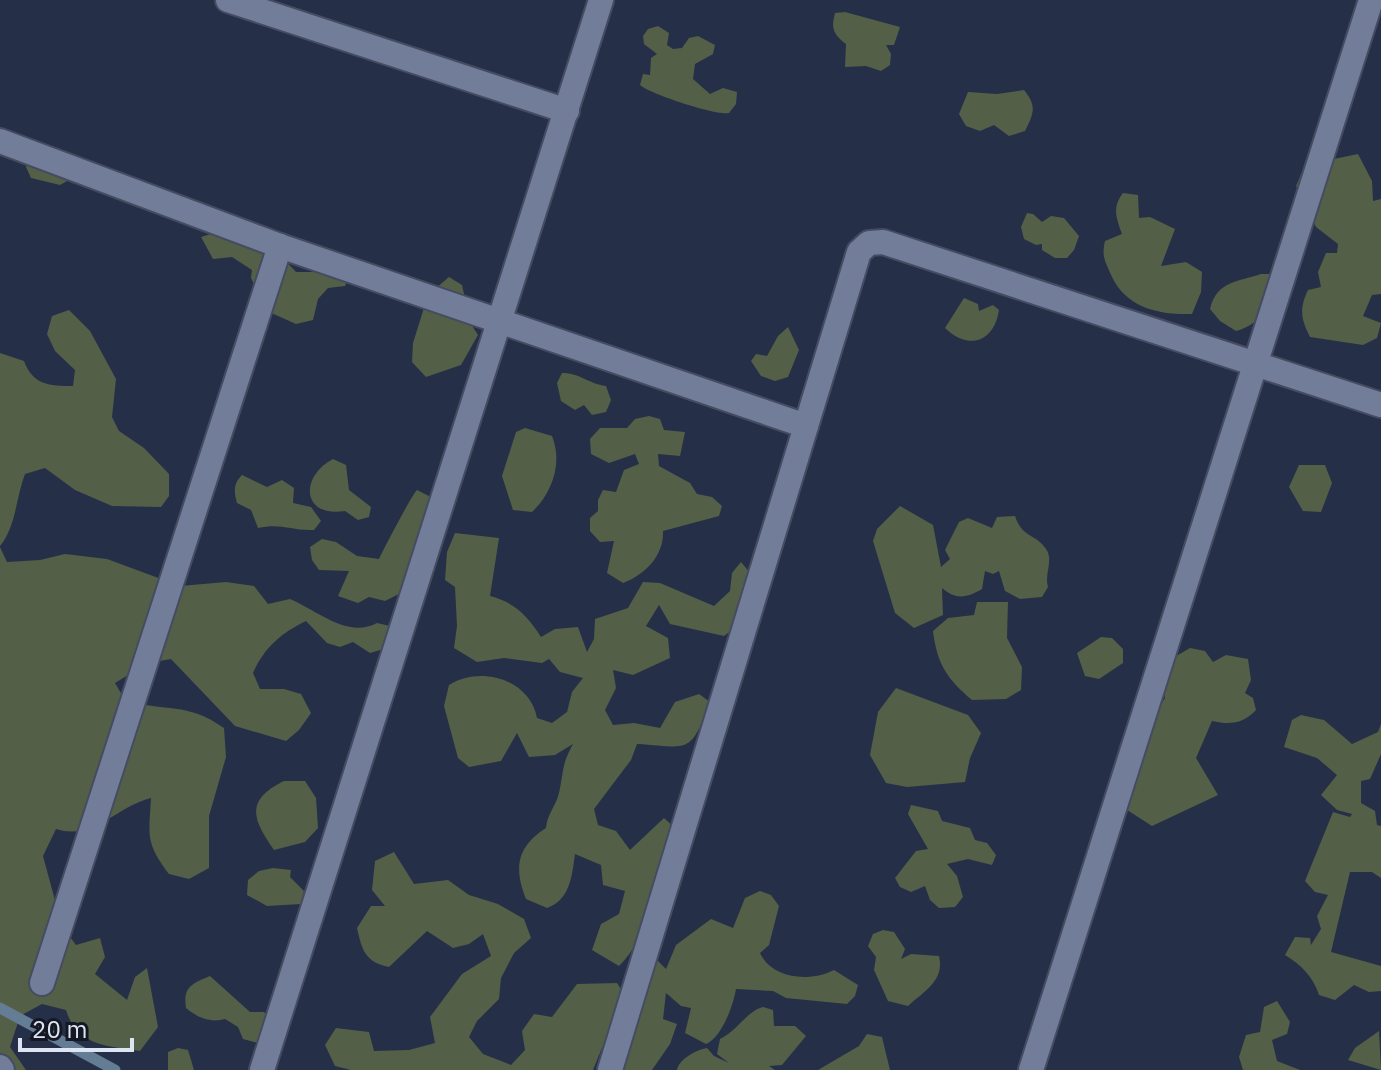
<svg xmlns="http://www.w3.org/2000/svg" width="1381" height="1070" font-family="'IBM Plex Sans',sans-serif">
<rect width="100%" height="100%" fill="#262f48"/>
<g fill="#535f47">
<path d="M845 12 900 27 894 45H886L891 54 890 65 881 71 866 66 845 67 846 44C833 34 831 28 835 13Z"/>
<path d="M658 26 669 33 667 45 673 49 682 48 689 38 698 36 715 45 713 54 695 64 693 79 710 94 723 88 737 92 736 104 729 113C717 116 650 94 640 85L643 74 650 75 651 58 657 54 644 44 643 36 648 29Z"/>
<path d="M1024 90C1037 106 1034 113 1025 131L1009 136 994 125 980 131 966 126 959 114 968 92 997 94Z"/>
<path d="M1358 154 1372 181 1373 201 1381 199V294L1372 295 1363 316 1381 323 1377 338 1363 345 1310 337C1301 319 1299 309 1308 290L1321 287 1318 272 1326 253H1337L1338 244 1316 227 1296 186 1305 165Z"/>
<path d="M31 155 74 177 60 185 31 178 26 167Z"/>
<path d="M1123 193 1138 195 1139 218 1150 217 1175 229 1161 266 1186 262 1202 272 1201 292 1192 314C1159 315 1127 308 1112 277 1106 262 1101 258 1105 241L1122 234C1116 218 1112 207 1123 193Z"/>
<path d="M1027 213 1033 214 1042 222 1051 216 1064 218 1079 236 1074 250 1067 258H1055L1042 250V244L1036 245 1024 239 1021 227Z"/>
<path d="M214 233 278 253 296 272H312L329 258 350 273 345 286 328 288 318 299 313 320 296 324 267 311 251 278 252 270 232 257 213 259 201 237Z"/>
<path d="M1261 274H1276C1268 301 1266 323 1236 331L1220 321 1210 309C1217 281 1237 282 1261 274Z"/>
<path d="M449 277 462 285 471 324 478 335 461 365 426 377 412 362 413 343 428 295Z"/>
<path d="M964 298 978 304 979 311 993 305 999 310C994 342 969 351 945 328Z"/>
<path d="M69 310 90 331 116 379 112 417 119 431 144 448 169 474V496L161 507 112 506 75 490 45 468 25 474C16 497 16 527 0 546V353L24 361C33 385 49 386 73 386L75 370 55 351 47 334 52 316Z"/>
<path d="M788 327 799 350 788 377 775 381 761 376 751 361 756 354 767 356 778 336Z"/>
<path d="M562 373C580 373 589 384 606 386L611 400 606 412 592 415 584 405 575 410 561 401 557 383Z"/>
<path d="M649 416 660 419 664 430 685 432 680 456 658 454 659 466 690 483 697 494 712 497 722 506 719 516 663 531C664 555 646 574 623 583L607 573 614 541 600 542 590 531V518L598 511V500L603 490 616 492 624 470 639 464 635 454 609 463 591 454 590 439 600 428H627L635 419Z"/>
<path d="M525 428 552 436C563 463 552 493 532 512L513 510 502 476 516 432Z"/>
<path d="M333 459 346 465 349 490 371 507 369 517 358 520 345 511C302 518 299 477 333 459Z"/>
<path d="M1299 465H1325L1332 483 1321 512 1303 511 1289 487Z"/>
<path d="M242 475 267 487 282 480 294 488 293 503 311 507 321 521 314 530C291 531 282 523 258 528L251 510 237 503C234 492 233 484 242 475Z"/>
<path d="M417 490 429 496 430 509 405 591 385 601 369 597 358 603 338 596 349 571 319 570 312 560 310 547 322 539 336 542 357 556 379 559C383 550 413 493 417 490Z"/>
<path d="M900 506 933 525 941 567 950 559 945 550 959 522 968 518 992 528 997 517 1015 516C1022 538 1036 534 1046 549 1054 560 1044 574 1048 587L1042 597 1020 599 1005 591 999 571 993 574 985 571 982 589C967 598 956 600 942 588L943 615 914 628 895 613 873 541 877 529Z"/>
<path d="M455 533 499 538 490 596C514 602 528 616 541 637L555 629 578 627 587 652 594 639 595 619 628 608 643 582 660 583 714 606 730 591 732 573 741 562 751 574 732 630 724 636 670 624 659 605 646 626 668 638 670 658 633 675 613 670 616 688 605 710 613 725 634 723 660 728 675 702 699 694 710 702C690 756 689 747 637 744L631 760 594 809 598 825 616 831 630 850 664 818 676 829C663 866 648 940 619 966L592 950 601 924 619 914 625 891 603 885 601 865 575 854C572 876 570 900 547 908L526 899C514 869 516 847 546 828 547 814 556 806 559 793 564 771 561 766 573 744L555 755 529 757 517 733 501 761 469 767 458 758 444 706 449 685C480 665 530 679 537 718L552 723 567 712 572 692 583 678 560 672 549 659 542 663 504 658 477 662 454 648 457 626 455 587 445 580 447 552Z"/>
<path d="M0 547 7 562 40 560 65 554 107 559 180 586 226 582 254 586 268 604 290 599C317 610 347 639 377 623L390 626 393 632 387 648 370 653 353 642 340 647 327 643 306 621C281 633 264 648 253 673L260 689H284L301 694 311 713 299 730 286 741 235 726 171 659 148 663 115 683 125 700C166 713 186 701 224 728L226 757 209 816V868L189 879 169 874C145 842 149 836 151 798 117 806 94 841 56 829L43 856 62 926 76 945 100 938 105 957 95 974 127 1000 135 977 147 968 158 1027 140 1051C107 1046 77 1046 66 1010L42 1004 20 1016 10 1047 26 1070H0Z"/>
<path d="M977 602H1008L1007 638 1022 667 1021 690 1006 699 972 700C947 679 937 664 933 631L948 618 974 615Z"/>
<path d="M1101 637 1112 638 1123 649V663L1099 679 1085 676 1077 653Z"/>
<path d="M1190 648 1205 651 1213 662 1226 655 1248 659 1251 680 1245 693 1253 698 1256 710C1243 724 1230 725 1212 721L1196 758 1218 795 1152 826 1124 808 1152 719 1165 698 1160 683 1166 662Z"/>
<path d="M896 688 968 715 981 733 970 758 965 782 907 787 886 783 870 755 878 712Z"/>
<path d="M1301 715 1324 720 1352 744 1378 732 1381 724V754L1370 779 1361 781V803L1375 811 1377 825 1381 826V878L1372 872H1350L1331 952 1381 966V991L1369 992 1354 985 1335 1000 1319 995C1313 976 1301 965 1285 955L1295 937 1310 938 1311 945 1321 929 1317 916 1328 895 1315 892 1305 881 1333 812 1350 817 1352 814 1337 810 1321 795 1337 775 1317 758 1284 747 1292 720Z"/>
<path d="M284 781H305L316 798 318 828 305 842 274 850C252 819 245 800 284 781Z"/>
<path d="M911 805 938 811 942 821 970 828 975 840 987 843 996 855 992 865 968 859 947 864 957 876 963 897 955 907 939 908 930 900 925 886 911 892 900 887 895 878 916 851 928 849 908 814Z"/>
<path d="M394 852 414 884 448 880 469 895 498 904 524 919 531 938 514 953 501 978 499 999 477 1021 469 1037 483 1054 511 1065 525 1050 522 1031 534 1014 552 1017 577 984 617 983 624 994 593 1070H351L335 1066 325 1045 336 1028 369 1032 374 1051 409 1050 435 1043 430 1017 462 974 491 956 483 934 469 944 453 948 427 931 389 967C365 962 362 950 357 928L371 906H385L372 890 375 861Z"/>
<path d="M273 868 291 870 290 877 304 891 301 904 267 906 247 895 248 880 259 871Z"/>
<path d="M760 891 771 895 779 906 769 945 760 953C772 980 811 982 834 970L858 985 855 996 847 1004 786 998 773 991 736 989C733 1006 722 1037 706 1044L685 1033 691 1008 681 1006 666 993 663 1019 677 1024 670 1044 652 1070H620L644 981 657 960 666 969 676 945 711 919 733 928 745 898Z"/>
<path d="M883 930 894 932 905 949 901 959 911 954 939 956C945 981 924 991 908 1006L888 1001 874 970 876 957 868 946 873 934Z"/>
<path d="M210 976 250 1012H264L272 1021 266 1045 243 1039 238 1027 225 1019C210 1023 198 1018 186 1008 183 987 191 984 210 976Z"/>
<path d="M1277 1001 1290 1022 1287 1034 1272 1040 1277 1061 1300 1070H1243L1239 1057 1246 1035 1260 1032 1264 1007Z"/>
<path d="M763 1007 773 1010 774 1026H795L806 1036 782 1065 769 1066 775 1070H677C679 1059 696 1050 707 1048L714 1056 729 1063 717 1054 720 1039C737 1031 747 1011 763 1007Z"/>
<path d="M1379 1031 1381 1070 1348 1060 1355 1048Z"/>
<path d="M867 1034 882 1037 890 1070H818L859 1046Z"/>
<path d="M178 1048 188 1050 194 1070H168V1052Z"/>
</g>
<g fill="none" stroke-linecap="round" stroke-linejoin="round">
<path stroke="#647c94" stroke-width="11" d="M0 1008 115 1070"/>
<g stroke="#454c61" stroke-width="28">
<g id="minor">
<path d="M228 0 567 111"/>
<path d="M0 141 280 246 806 426"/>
<path d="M42 983 280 246"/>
<path d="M0 1067 2 1070"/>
<path d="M262 1070 601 0"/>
<path d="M610 1070 859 252 869 243 883 242 1381 405"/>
<path d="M1031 1070 1371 0"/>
</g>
</g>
<use href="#minor" stroke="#727d9a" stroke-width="24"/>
</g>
<path d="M20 1038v12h112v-12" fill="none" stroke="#dde4f4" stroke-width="4"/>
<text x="32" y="1038" font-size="24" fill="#dde4f4" stroke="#141823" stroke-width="6" paint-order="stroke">20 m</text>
</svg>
